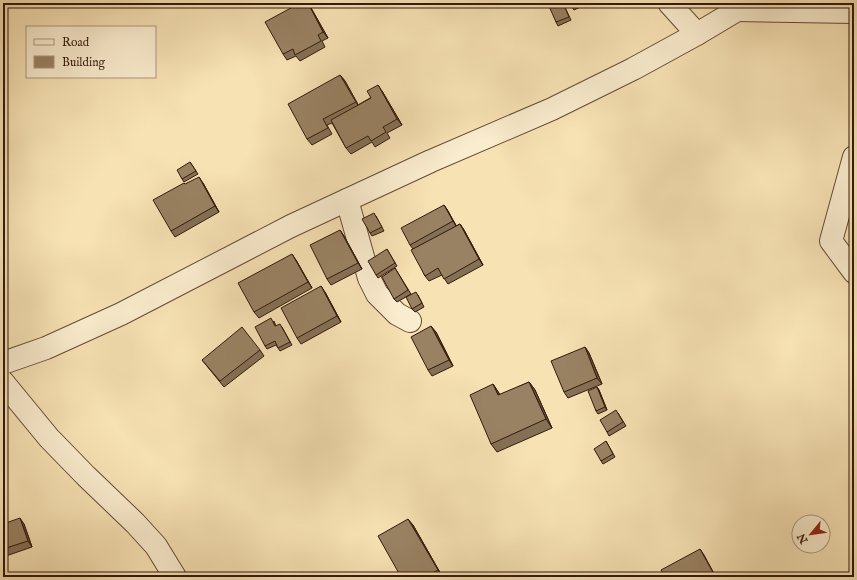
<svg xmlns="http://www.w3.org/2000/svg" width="857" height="580" font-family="'IM FELL English',serif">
<rect width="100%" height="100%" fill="#f7e2b4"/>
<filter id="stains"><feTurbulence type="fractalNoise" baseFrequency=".005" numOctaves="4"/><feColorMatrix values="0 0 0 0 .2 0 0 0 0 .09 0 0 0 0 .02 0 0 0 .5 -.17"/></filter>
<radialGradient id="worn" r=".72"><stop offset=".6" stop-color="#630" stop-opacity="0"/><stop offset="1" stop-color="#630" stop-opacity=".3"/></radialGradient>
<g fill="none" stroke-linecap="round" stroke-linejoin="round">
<g stroke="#644b36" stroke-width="24">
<g id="minor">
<path d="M669 3 697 34"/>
<path d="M736 10 854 12"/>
<path d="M854 157 831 241 854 272"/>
<path d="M347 200 369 278 377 294 397 314 410 321"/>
<path d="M3 363 46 348 121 314 291 226 431 161 552 109 633 69 697 34 749 3"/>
<path d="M3 382 49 438 86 476 135 523 156 546 175 577"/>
</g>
</g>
<use href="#minor" stroke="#faecce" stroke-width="22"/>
</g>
<g fill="#847055" stroke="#33190c">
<path d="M300 3H308L328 38 322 41 325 47 300 61 296 56 287 60 283 54Z"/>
<path d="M551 3H563L571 20 558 26 556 22Z"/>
<path d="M569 3H589L574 10Z"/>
<path d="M340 75 345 81 358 105 382 91 402 125 387 133 390 138 375 147 372 142 351 154 346 148 332 123 327 125 332 134 312 145 307 139Z"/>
<path d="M190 162 198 174 184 182 182 179Z"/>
<path d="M203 183 219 212 175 237 171 231 186 184Z"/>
<path d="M444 205 448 211 456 226 460 224 464 230 483 265 448 284 442 275 429 281 425 276 413 249 410 245Z"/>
<path d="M376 216 384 231 372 236 370 233Z"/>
<path d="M340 230 344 236 362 269 331 285 327 279Z"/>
<path d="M387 249 397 266 378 278 376 275Z"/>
<path d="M296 260 312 288 259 318 254 312Z"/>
<path d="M395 268 411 294 397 302 394 299Z"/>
<path d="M325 292 341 322 301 344 297 338Z"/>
<path d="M418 295 424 307 415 312 412 309Z"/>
<path d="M274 321 276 326 282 327 292 345 280 351 276 345 267 349 265 346Z"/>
<path d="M436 332 453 366 432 376 428 370Z"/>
<path d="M585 347 589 353 602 384 568 398 564 392Z"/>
<path d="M260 350 264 356 224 387 202 360Z"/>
<path d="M529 382 535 390 552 428 497 452 491 444 493 384 500 395Z"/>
<path d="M597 387 599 390 607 410 598 414 596 411Z"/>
<path d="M618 413 626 426 609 436 607 432Z"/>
<path d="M606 441 615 457 603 464 601 461Z"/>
<path d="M3 524H24L32 547 3 557Z"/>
<path d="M413 525 442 576 440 577H401Z"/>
</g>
<g fill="#6b5b45" stroke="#33190c">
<path d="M308 3 310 6 328 38 323 32Z"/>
<path d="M340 75 345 81 360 108 356 102Z"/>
<path d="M378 85 382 91 402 125 397 119Z"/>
<path d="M199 177 203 183 219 212 215 206Z"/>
<path d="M444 205 448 211 457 227 453 221Z"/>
<path d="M460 224 464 230 483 265 479 259Z"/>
<path d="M340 230 344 236 362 269 358 263Z"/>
<path d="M292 254 296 260 312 288 308 282Z"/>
<path d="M321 286 325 292 341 322 337 316Z"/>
<path d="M431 326 436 332 453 366 449 360Z"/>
<path d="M585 347 589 353 602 384 597 378Z"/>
<path d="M529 382 535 390 552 428 546 419Z"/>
<path d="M493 384 499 393 504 404 498 395Z"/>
<path d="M597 387 599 390 607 410 605 407Z"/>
<path d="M20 518 24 524 32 547 28 541Z"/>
<path d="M408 519 413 525 442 576 438 570Z"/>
<path d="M700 549 704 555 716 577 715 576Z"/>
</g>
<g fill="#998263" stroke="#33190c">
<path d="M300 3H308L323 32 318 35 321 41 295 55 293 49 283 54 265 22Z"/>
<path d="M551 3H563L569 17 556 22 548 4Z"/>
<path d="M340 75 356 102 323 119 328 128 307 139 288 104Z"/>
<path d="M378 85 397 119 383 127 386 132 371 141 368 136 346 148 331 120 371 98 367 91Z"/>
<path d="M190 162 196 171 182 179 177 170Z"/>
<path d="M199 177 215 206 171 231 153 200 184 183 185 184Z"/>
<path d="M444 205 453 221 410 245 401 228Z"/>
<path d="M374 213 382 227 370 233 362 219Z"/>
<path d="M460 224 479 259 444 279 438 268 425 276 411 250Z"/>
<path d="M340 230 358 263 327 279 310 245Z"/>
<path d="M387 249 395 263 376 275 368 261Z"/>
<path d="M292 254 308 282 254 312 238 283Z"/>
<path d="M395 268 408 290 394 299 382 277Z"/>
<path d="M321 286 337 316 297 338 281 308Z"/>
<path d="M416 292 422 303 412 309 406 297Z"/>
<path d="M271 318 275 326 280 324 290 342 278 348 275 341 265 346 255 327Z"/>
<path d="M431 326 449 360 428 370 411 337Z"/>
<path d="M242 327 260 350 220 381 202 360Z"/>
<path d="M585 347 597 378 564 392 551 361Z"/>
<path d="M529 382 546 419 491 444 470 395 493 384 498 395Z"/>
<path d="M597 387 605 407 596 411 588 391Z"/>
<path d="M616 410 623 422 607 432 600 420Z"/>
<path d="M606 441 613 454 601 461 594 449Z"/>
<path d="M20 518 28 541 3 549V524Z"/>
<path d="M408 519 438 570 425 577H401L378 536Z"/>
<path d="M700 549 715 576 713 577H665L661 570Z"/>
</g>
<rect width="857" height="580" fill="none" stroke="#f7e2b4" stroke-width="16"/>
<rect x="4" y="4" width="849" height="572" fill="none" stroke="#33190c" stroke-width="2"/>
<rect x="8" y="8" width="841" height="564" fill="none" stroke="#33190c"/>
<rect x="26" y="26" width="130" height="52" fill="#faecce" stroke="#aa9880"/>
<rect x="34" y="39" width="20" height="6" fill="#faecce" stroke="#aa9880"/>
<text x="62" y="46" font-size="12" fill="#33190c">Road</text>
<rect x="34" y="56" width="20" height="12" fill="#998263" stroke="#aa9880"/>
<text x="62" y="66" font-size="12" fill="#33190c">Building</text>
<g transform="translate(811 534) rotate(241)"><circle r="19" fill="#faecce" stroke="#aa9880"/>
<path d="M0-3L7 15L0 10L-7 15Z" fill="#8f2418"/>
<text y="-6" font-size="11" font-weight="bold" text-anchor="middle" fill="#33190c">N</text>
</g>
<rect width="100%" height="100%" filter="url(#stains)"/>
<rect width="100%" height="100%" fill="url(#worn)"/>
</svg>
